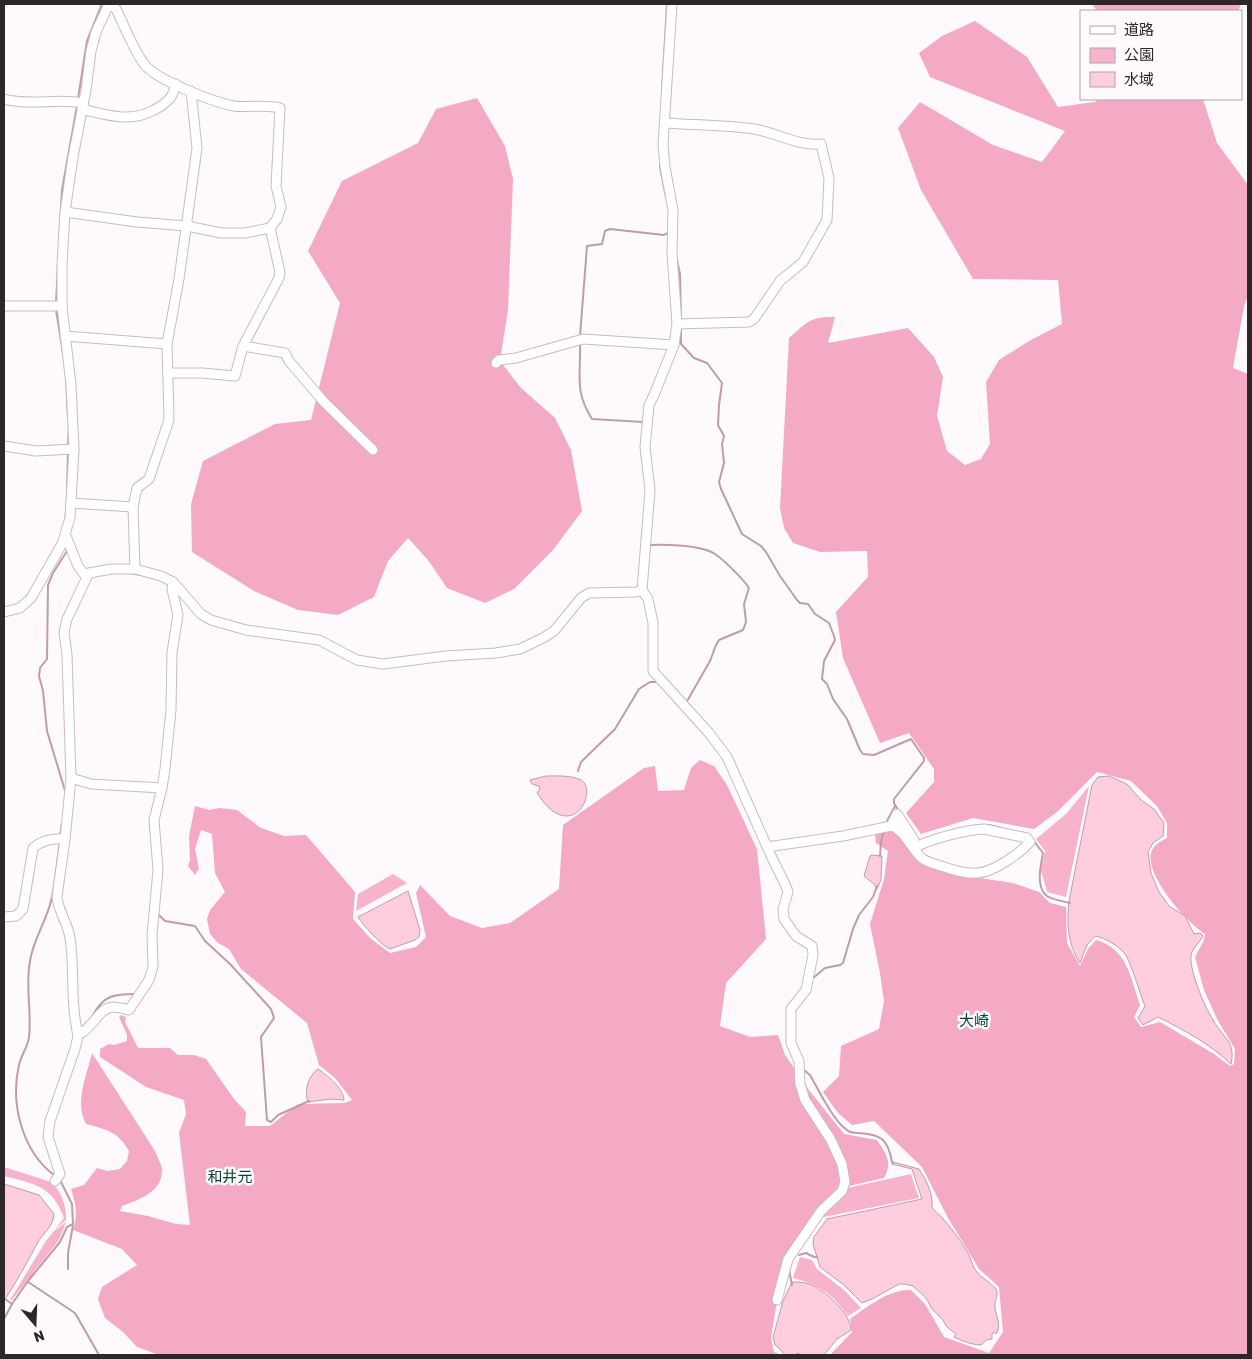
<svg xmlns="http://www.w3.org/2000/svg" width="1252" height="1359" font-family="Rubik,'Noto Sans JP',sans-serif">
<rect width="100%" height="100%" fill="#fefafb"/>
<g fill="#f8b3cc">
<path d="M1089 786 1066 897 1047 892 1041 870 1045 851 1036 839 1066 814Z"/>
<path d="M393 874 407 883 356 911 358 894Z"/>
<path d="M4 1167 51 1182C61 1190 67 1207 66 1220L55 1229 64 1218C52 1185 34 1184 4 1176Z"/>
<path d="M911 1174 919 1198 819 1218 847 1188Z"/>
<path d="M66 1222 59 1240 12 1300H10L46 1241 54 1231Z"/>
<path d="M800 1257 812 1260 817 1269 844 1290 861 1308 848 1316C834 1295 818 1284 793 1278Z"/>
</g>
<g fill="#f4a9c5">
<path d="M1092 4H1241L1238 11H1097Z"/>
<path d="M975 21 1027 57 1058 107 1095 102 1099 99H1203L1217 143 1248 185V296L1244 306 1233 368 1248 374V1355H830L852 1332 850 1319C867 1307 889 1289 911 1290L925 1304 944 1337 989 1353 1003 1332 999 1287 979 1269 948 1218 922 1167 874 1121 852 1125 838 1113 823 1092 839 1076 841 1046 879 1029 884 1001 880 973 870 924 884 879 888 851 876 843 875 832 895 830 914 854 960 875 1013 883 1039 892 1050 903 1066 907 1067 943 1080 966 1088 949 1096 940C1127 948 1131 979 1140 1005L1134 1017 1141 1027 1160 1022 1214 1054 1230 1066 1234 1064 1235 1049 1217 1019 1204 990 1195 957 1204 940 1205 934C1187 923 1145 876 1151 853 1153 845 1161 841 1167 838V823L1157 806 1131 781 1097 772 1057 812 1034 829 973 818 921 834 906 813 934 782V769L909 733 880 743 843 658 836 612 868 577 867 551 820 552 793 543 784 528 780 508 789 338C807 322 811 316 835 317L828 343 908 328 934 357 943 377 937 416 947 451 965 465 981 459 990 444 986 382 999 360 1029 341 1062 324 1058 280 973 279 921 190 898 128 920 102 993 145 1042 162 1065 131 930 77 919 53 942 36Z"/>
<path d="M477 98 505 146 513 179 508 310 500 361 521 388 555 418 571 450 582 511 553 550 514 589 485 603 447 588 428 560 408 538 388 561 374 597 338 615 298 610 254 591 192 552 191 504 203 461 275 424 311 420 340 303 308 251 342 181 418 143 436 109Z"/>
<path d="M700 760 714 766 727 785 757 849 766 939 726 983 720 1026 750 1037 778 1035 785 1055 809 1090 844 1134 877 1140C886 1154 893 1162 884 1178L840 1188 809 1219 783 1264 771 1338 774 1352 781 1355H159L137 1347 123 1332 105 1318 98 1299 102 1287 137 1265 122 1249 73 1230C78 1215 76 1204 71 1189L84 1185 97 1168 108 1171 120 1169 127 1161 129 1151C117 1131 108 1130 86 1124 74 1103 87 1075 92 1053L155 1151C157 1157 162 1165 162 1170 162 1193 139 1199 122 1206L120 1211 148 1216 176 1224 190 1225 179 1133 186 1114 184 1100 146 1087 100 1057V1049L109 1044 114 1045 127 1041V1035L119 1017 121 1015 126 1017 125 1022 138 1048H170L178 1055H194L206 1059 234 1099 246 1112 245 1126H270L298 1104 345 1103 352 1100 335 1078 319 1065 307 1023 241 969 229 949 218 943 210 934 207 919 210 910 225 892 215 873 212 834 201 830 195 849 199 869 195 875 188 866 190 860 189 836 195 806 209 810 220 808 237 810 261 828 284 836 306 835 355 892 353 919 370 938 390 953 416 947 426 937 416 893 420 885 450 916 482 928 510 923 559 889 563 825 644 768 655 766 658 791 684 790 691 768Z"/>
</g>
<g fill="#fecedf" stroke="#c09ca9">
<path d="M546 776C557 776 571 775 581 780 597 789 578 834 549 808 544 804 541 798 537 793L540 789 539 786 532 784 530 780Z"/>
<path d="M1109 776 1127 784 1141 800 1154 809 1164 823 1163 836 1153 843 1148 852 1151 873 1159 892 1169 906 1185 916 1194 934 1200 933 1203 936C1200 942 1192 949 1191 955 1189 971 1205 1007 1213 1020 1223 1038 1236 1041 1231 1064 1210 1044 1184 1030 1158 1017L1143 1025 1138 1018 1145 1006C1140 994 1131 962 1125 954 1118 945 1105 938 1095 936L1087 945 1080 963C1067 944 1066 918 1070 896L1092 785 1098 777Z"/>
<path d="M872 855 882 856 881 880 877 889 874 884 864 876 870 856Z"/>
<path d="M408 891 420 930 419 937 415 940 390 949C382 946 363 925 358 917Z"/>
<path d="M318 1069C327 1075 344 1089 344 1100L331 1099 308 1102C304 1091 308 1076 318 1069Z"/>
<path d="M893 1162 919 1169C927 1182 933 1192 932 1208 944 1218 960 1239 968 1253 971 1258 972 1266 976 1271 981 1278 991 1282 996 1289 999 1294 995 1299 995 1304 994 1315 1003 1323 996 1334L994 1332 992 1334V1339L986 1340 981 1345C973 1345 962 1341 954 1337L956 1334 947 1327 942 1319 932 1309 926 1298 913 1286 905 1284H899L874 1298 862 1303 844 1285 820 1267 813 1244 814 1237 827 1219 922 1199 912 1169 892 1164Z"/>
<path d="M4 1184 39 1195 54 1214C53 1228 43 1232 37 1244 27 1263 16 1282 4 1301Z"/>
<path d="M792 1282C798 1282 803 1282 809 1284 824 1289 851 1313 851 1330L837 1339 824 1355H802L797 1353 796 1355H785L779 1348 775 1345 773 1337 783 1301Z"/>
</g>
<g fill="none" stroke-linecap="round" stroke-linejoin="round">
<g stroke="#c09ca9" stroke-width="2">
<path d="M662 92 667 4"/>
<path d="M78 99 87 41 102 4"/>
<path d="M660 157V167L666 197"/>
<path d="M677 260 680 274 681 320"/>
<path d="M56 303 62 190 77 106"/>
<path d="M56 310 64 359"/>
<path d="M681 327V344L694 358 707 363 722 383 719 405 718 425 724 436 722 444 724 463 719 482 721 489 742 534 761 546 766 552 780 576 797 600 800 603 808 604 815 614 829 623 834 636 835 640 824 661 822 679 827 684 833 699 847 719 860 750 863 754 874 755 911 739 924 758V761L894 799V803L898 810"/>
<path d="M580 336 587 246 602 244 605 231 610 229 664 235 669 232"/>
<path d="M580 344C581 375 574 391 592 419L643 422"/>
<path d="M66 377 68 417"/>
<path d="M68 447 69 424"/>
<path d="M67 494 68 452"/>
<path d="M65 522 67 501"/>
<path d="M648 545C664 544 702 545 715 554 723 559 744 580 749 588L744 604 746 622 743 630 719 640 716 645 710 661 686 703"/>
<path d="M129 573 142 575"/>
<path d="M578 771 581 762 615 729 639 689 650 682H659"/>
<path d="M66 794 47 731 43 691 39 676 40 668 47 659 48 585 53 573 67 551 66 548"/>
<path d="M151 817 155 799"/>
<path d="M887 821 895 806"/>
<path d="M972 826 989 825 1002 828"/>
<path d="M60 836 62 823"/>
<path d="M1033 840 1043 853C1041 865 1035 887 1047 896 1053 900 1063 901 1070 903"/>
<path d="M880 856 881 841 884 832"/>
<path d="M158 914 165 921 195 926 205 941 230 964 271 1009 274 1018 261 1037 267 1120 271 1122 278 1115 309 1101"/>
<path d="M812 979 825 968 840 965 843 963 853 929 859 915 873 897 877 886"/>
<path d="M93 1015C104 995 114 994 136 994"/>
<path d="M804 1070 810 1075C818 1089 834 1122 847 1130 850 1133 854 1133 858 1133 881 1134 888 1139 892 1162L893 1163"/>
<path d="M54 1175C22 1151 10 1103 19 1065 21 1055 28 1047 29 1037 32 1012 25 987 30 961 33 940 46 922 51 901 56 882 57 860 60 841"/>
<path d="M799 1255 806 1253 814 1257H817"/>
<path d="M68 1269V1253L73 1225"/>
<path d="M789 1270 792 1285"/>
<path d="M28 1282 75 1313 99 1355"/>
<path d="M5 1299 12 1304 28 1281 60 1242 67 1227 73 1224 72 1204 60 1180"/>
<path d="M4 1319 12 1304"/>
</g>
<g stroke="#cbbac0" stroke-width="11">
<g id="minor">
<path d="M672 4 663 144 665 167 673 210 672 253 677 324 674 345 654 395 649 405 645 447 650 490 642 590 648 599 653 623V671L709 733 727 757 773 860 785 884 788 892 783 909 784 919 796 936 812 946 813 955 806 990 791 1009V1043L799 1061 800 1084 805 1100 831 1140 842 1164 845 1182 842 1191 821 1211 788 1259 777 1300"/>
<path d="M4 99C29 106 57 98 83 103"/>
<path d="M82 109C107 115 131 123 154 110 160 107 166 103 170 98 173 95 174 89 176 84"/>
<path d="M665 123C694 125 725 125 754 129 778 133 797 146 821 144L829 178 827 220 803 262 780 281 754 319 749 322 677 324"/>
<path d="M65 212 137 222 187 226 221 233H245L270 228 277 219 281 207 276 186 280 108C265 104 249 108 234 106 213 102 156 80 144 64 132 47 125 27 116 9L110 4"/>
<path d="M4 306H62"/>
<path d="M65 336 167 344"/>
<path d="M243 346 279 278 280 272 270 228"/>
<path d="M496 363 499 360 516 358 583 339 674 345"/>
<path d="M168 373H202L235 376 243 346 285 353 289 361 324 402 373 450"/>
<path d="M4 446 36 451 74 449"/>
<path d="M71 503 133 507"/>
<path d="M66 536 78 566 84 574 111 569H135L161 576 173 582 201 614 211 620 246 630 319 640 357 660 383 664 446 656 496 653 520 649 543 638 554 631 581 598 589 593 636 592 642 590"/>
<path d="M135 569 133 507 137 488 149 479 169 420 167 344 179 279 197 148 191 91"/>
<path d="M4 612 20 608 31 598 62 544 70 518 74 449 71 385 62 306V265L65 212 73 157 86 90 91 51 96 32 109 4"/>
<path d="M71 778 67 655 64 632 67 619 89 573"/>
<path d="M891 826 897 814 914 840"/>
<path d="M65 839 71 778 91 784 162 788"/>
<path d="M767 847 843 836 891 826C906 830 911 850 923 859 927 862 935 864 941 866 953 870 965 874 978 873 994 872 1020 853 1030 842L1027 838 984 829C965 830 930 839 914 848"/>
<path d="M4 917 16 916 23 909 33 848C42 840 53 838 65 839L57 897C58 911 68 923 70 938 75 968 70 999 77 1030L81 1033C93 1027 99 1008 113 1007 118 1007 125 1009 129 1010L149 980 153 967 152 935 158 870 154 820 162 788 165 769 171 710 172 652 178 615 172 589 173 582"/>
<path d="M55 1181 60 1174 48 1137 50 1121 75 1049 78 1036 77 1030"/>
</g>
</g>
<use href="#minor" stroke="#fff" stroke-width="9"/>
</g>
<g text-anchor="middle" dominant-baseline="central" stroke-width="5" stroke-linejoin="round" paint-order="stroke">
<g font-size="15" fill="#0a4439" stroke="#fefafb">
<text x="974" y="1021">大崎</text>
<text x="230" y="1177">和井元</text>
</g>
</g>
<rect width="1252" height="1359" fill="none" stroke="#2e272a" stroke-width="10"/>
<rect x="1080" y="10" width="162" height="90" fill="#fefafb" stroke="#aba6a7"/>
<rect x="1090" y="26" width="25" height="8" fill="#ffffff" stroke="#aba6a7"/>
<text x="1124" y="35" font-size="15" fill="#2e272a">道路</text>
<rect x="1090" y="48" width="25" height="15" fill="#f8b3cc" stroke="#aba6a7"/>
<text x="1124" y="60" font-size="15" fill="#2e272a">公園</text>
<rect x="1090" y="72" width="25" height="15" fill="#fecedf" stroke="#aba6a7"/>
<text x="1124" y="85" font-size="15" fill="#2e272a">水域</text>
<g transform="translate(35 1324) rotate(161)" stroke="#fefafb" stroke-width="4" paint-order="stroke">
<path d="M0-4L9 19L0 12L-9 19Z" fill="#2e272a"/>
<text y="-8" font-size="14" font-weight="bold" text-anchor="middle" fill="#2e272a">N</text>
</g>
</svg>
